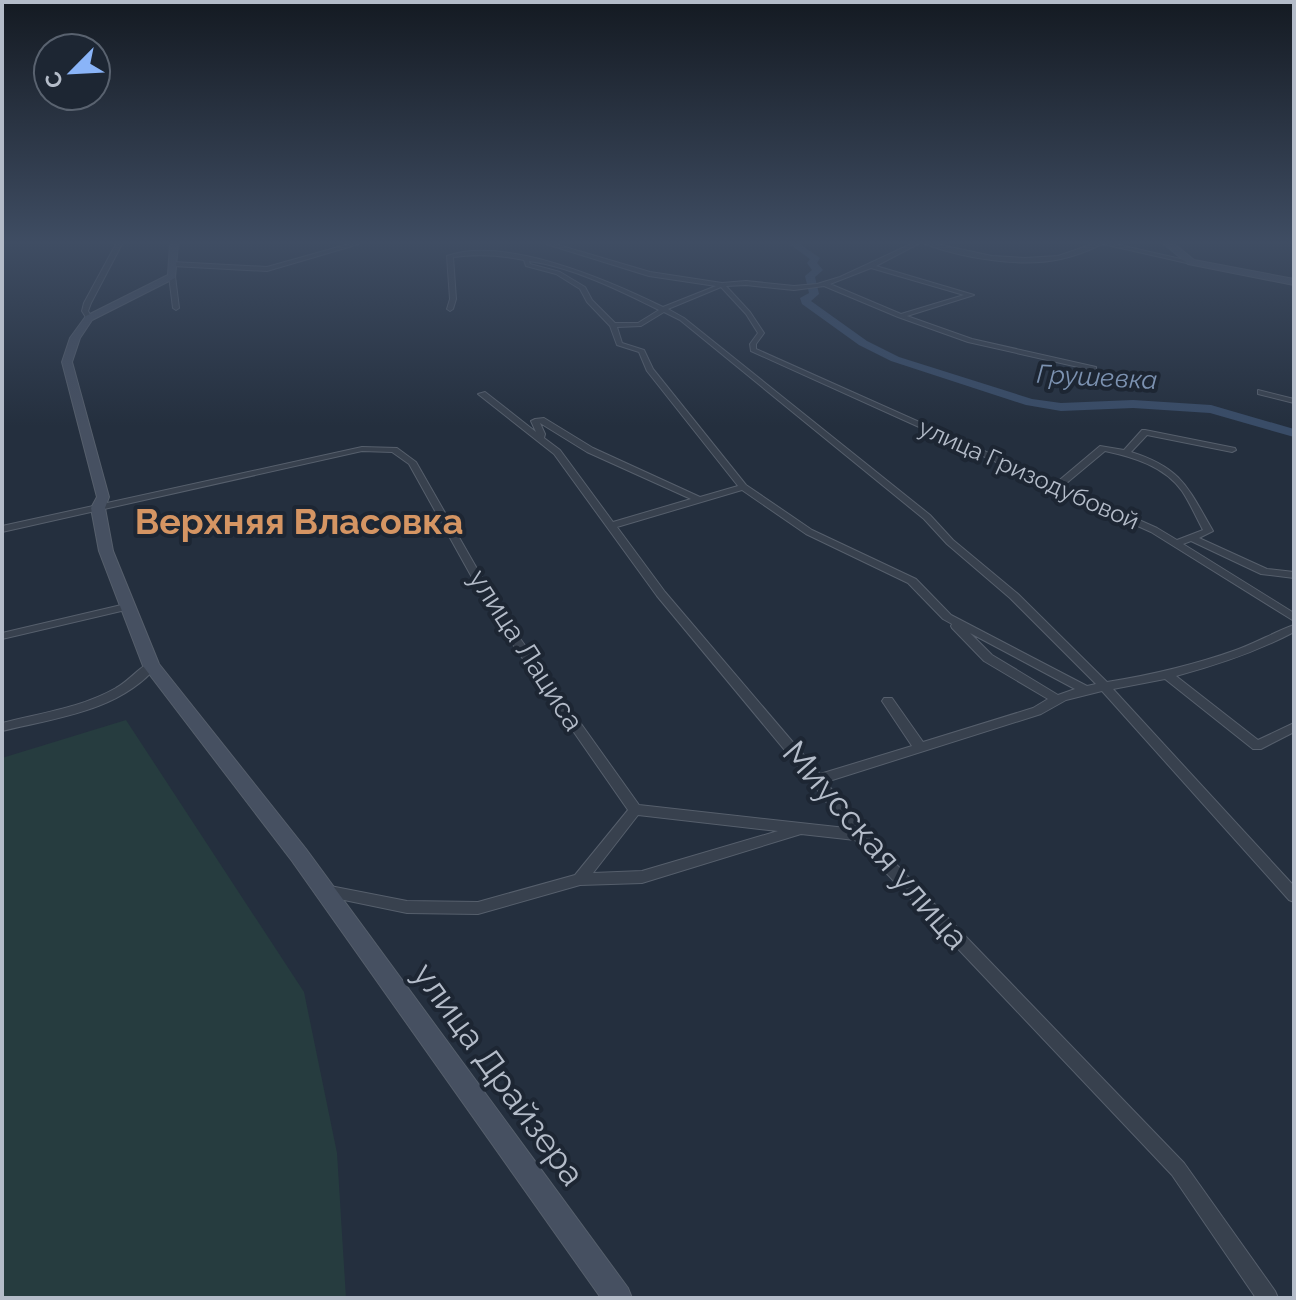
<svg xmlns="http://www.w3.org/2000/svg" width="1296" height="1300" font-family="Raleway,sans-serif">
<rect width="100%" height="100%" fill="#242f3e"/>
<path fill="#263c3f" d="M126 720 304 992 337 1153 346 1298H2V758Z"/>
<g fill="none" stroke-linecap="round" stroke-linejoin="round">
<path fill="#394c67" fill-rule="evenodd" d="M789 244H800L820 258 817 263 823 270 815 277 819 294 811 301 867 341 899 357 1032 399 1061 403 1133 400 1211 405 1294 429V437L1210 413 1133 408 1061 411 1026 405 891 361 859 345 802 304 800 298 809 293 805 276 812 270 807 263 810 259Z"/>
<g stroke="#565f6c" stroke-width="2">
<g id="street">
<path d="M116 244H122L91 303 88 311 92 318 87 319 82 311 84 303Z"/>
<path d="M349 244H359L267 271 173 266 170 264 173 262 267 267Z"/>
<path d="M546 244H555L650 272 722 283 746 281 794 286 817 284 840 277 911 244H918L876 266 974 295 907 316 972 339 1096 367V371L968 342 898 317 824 286 794 290 746 285 726 286 750 312 764 333 756 344V349L1056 483 1100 446 1124 450 1142 430H1145L1235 448 1236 450 1232 452 1147 435 1131 452C1182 468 1188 488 1213 531L1199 538 1267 569 1294 572V578L1261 574 1191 541 1183 544 1294 613V621L1151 532 751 351 750 344 758 333 746 314 721 287 668 309 684 318 930 515 953 540 1018 594 1107 682C1151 675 1194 665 1236 650 1256 643 1274 632 1294 625V632C1256 652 1217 665 1176 676L1258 740 1294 723V732L1261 749H1253L1165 679 1113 689 1294 886V902L1289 900 1102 691 1066 700 1041 714 826 782 864 831 1184 1163 1275 1291 1278 1298H1256L1172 1175 855 840 801 834 642 883 580 885 478 914 407 913 320 895 318 891 320 887 325 885 407 901 478 902 575 875 628 810 494 617 409 464 392 452 362 451 2 532V526L362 447 397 448 416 462 504 616 639 805 846 828 812 783 657 596 554 454 478 394 485 392 536 432 531 421 535 419 544 418 593 448 700 497 738 486 647 371 639 352 617 345 610 326 587 302 580 289 556 274 526 266 524 260C500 255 477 254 453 257L456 299 453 309 450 311 447 309 450 299 447 256C505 235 610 281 663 307L716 286 649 276ZM529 261C572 267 619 290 659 310L638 323H615L592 300 585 287 560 272 530 264ZM871 268 964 295 901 314 830 284ZM664 312 680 320 924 519 947 544 1010 598 1096 684 1087 686 951 615 916 579 812 530 746 485 653 369 644 350 622 343 617 327 641 326ZM540 423 587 452 691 499 613 522 560 450 544 438 545 434ZM1105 451C1133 457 1164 466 1182 491 1190 503 1196 517 1203 530L1177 540 1157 528 1063 486ZM742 490 806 534 908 583 943 619 952 624 951 626 952 628 984 661 1048 699 1033 708 923 742 892 698H884L882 701 912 746 820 774 665 592 617 527ZM970 633 1075 689 1058 695 992 655ZM638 815 778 831 642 871 593 873Z"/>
<path d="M925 244H936L992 256 1025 258 1058 256 1093 244H1102C1090 250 1075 256 1061 259 1021 268 962 258 925 244Z"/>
<path d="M1103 244H1115L1194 262 1191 264Z"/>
<path d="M172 274 175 276 179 308 176 310 173 308 169 276Z"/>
<path d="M1258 390 1294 399V403L1258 394Z"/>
<path d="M130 603 135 606 134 608 2 639V633Z"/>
<path d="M151 662 157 666C120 711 55 718 2 731V723C40 713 81 708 116 688 129 681 138 668 151 662Z"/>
</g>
</g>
<g stroke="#565f6c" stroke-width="2">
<g id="secondary">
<path d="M170 244H178L175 278 92 320 80 338 72 362 109 497 105 508 113 551 159 664 306 849 628 1288 632 1298H601L292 861 143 666 99 551 91 508 97 497 62 362 70 338 86 316 168 275Z"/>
<path d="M1164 244H1174L1194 260 1294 279V285L1188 264Z"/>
</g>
</g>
<use href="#street" fill="#38414e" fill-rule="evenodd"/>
<use href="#secondary" fill="#465061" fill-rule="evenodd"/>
</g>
<linearGradient id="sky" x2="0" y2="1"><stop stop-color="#141a22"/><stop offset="0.57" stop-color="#3f4d63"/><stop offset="1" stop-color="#3f4d63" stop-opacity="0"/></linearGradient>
<rect width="1296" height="426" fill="url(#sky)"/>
<g text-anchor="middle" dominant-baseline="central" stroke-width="8" stroke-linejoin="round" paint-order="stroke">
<g font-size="24" fill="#b4bcc9" stroke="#1d2633">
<text transform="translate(1029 474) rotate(24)">улица Гризодубовой</text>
</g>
<g font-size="26" font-style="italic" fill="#7c92b1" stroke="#1d2633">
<text transform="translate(1097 377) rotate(3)">Грушевка</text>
</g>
<g font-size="28" fill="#b4bcc9" stroke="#1d2633">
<text transform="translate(526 650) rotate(57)">улица Лациса</text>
</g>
<g font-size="34" fill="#b4bcc9" stroke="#1d2633">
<text transform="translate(876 845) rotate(49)">Миусская улица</text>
<text transform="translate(499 1074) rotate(54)">улица Драйзера</text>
</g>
<g font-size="36" font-weight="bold" fill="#d59563" stroke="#1d2633">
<text x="299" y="521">Верхняя Власовка</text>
</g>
</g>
<rect width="1296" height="1300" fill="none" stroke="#b4bcc9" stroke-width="8"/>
<g transform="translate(72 72) rotate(246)"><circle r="38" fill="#1d2633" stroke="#59626f" stroke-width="2"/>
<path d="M0-6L14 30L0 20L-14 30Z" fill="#8ab4f8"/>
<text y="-12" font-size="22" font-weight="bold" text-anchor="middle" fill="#b4bcc9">С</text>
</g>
</svg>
